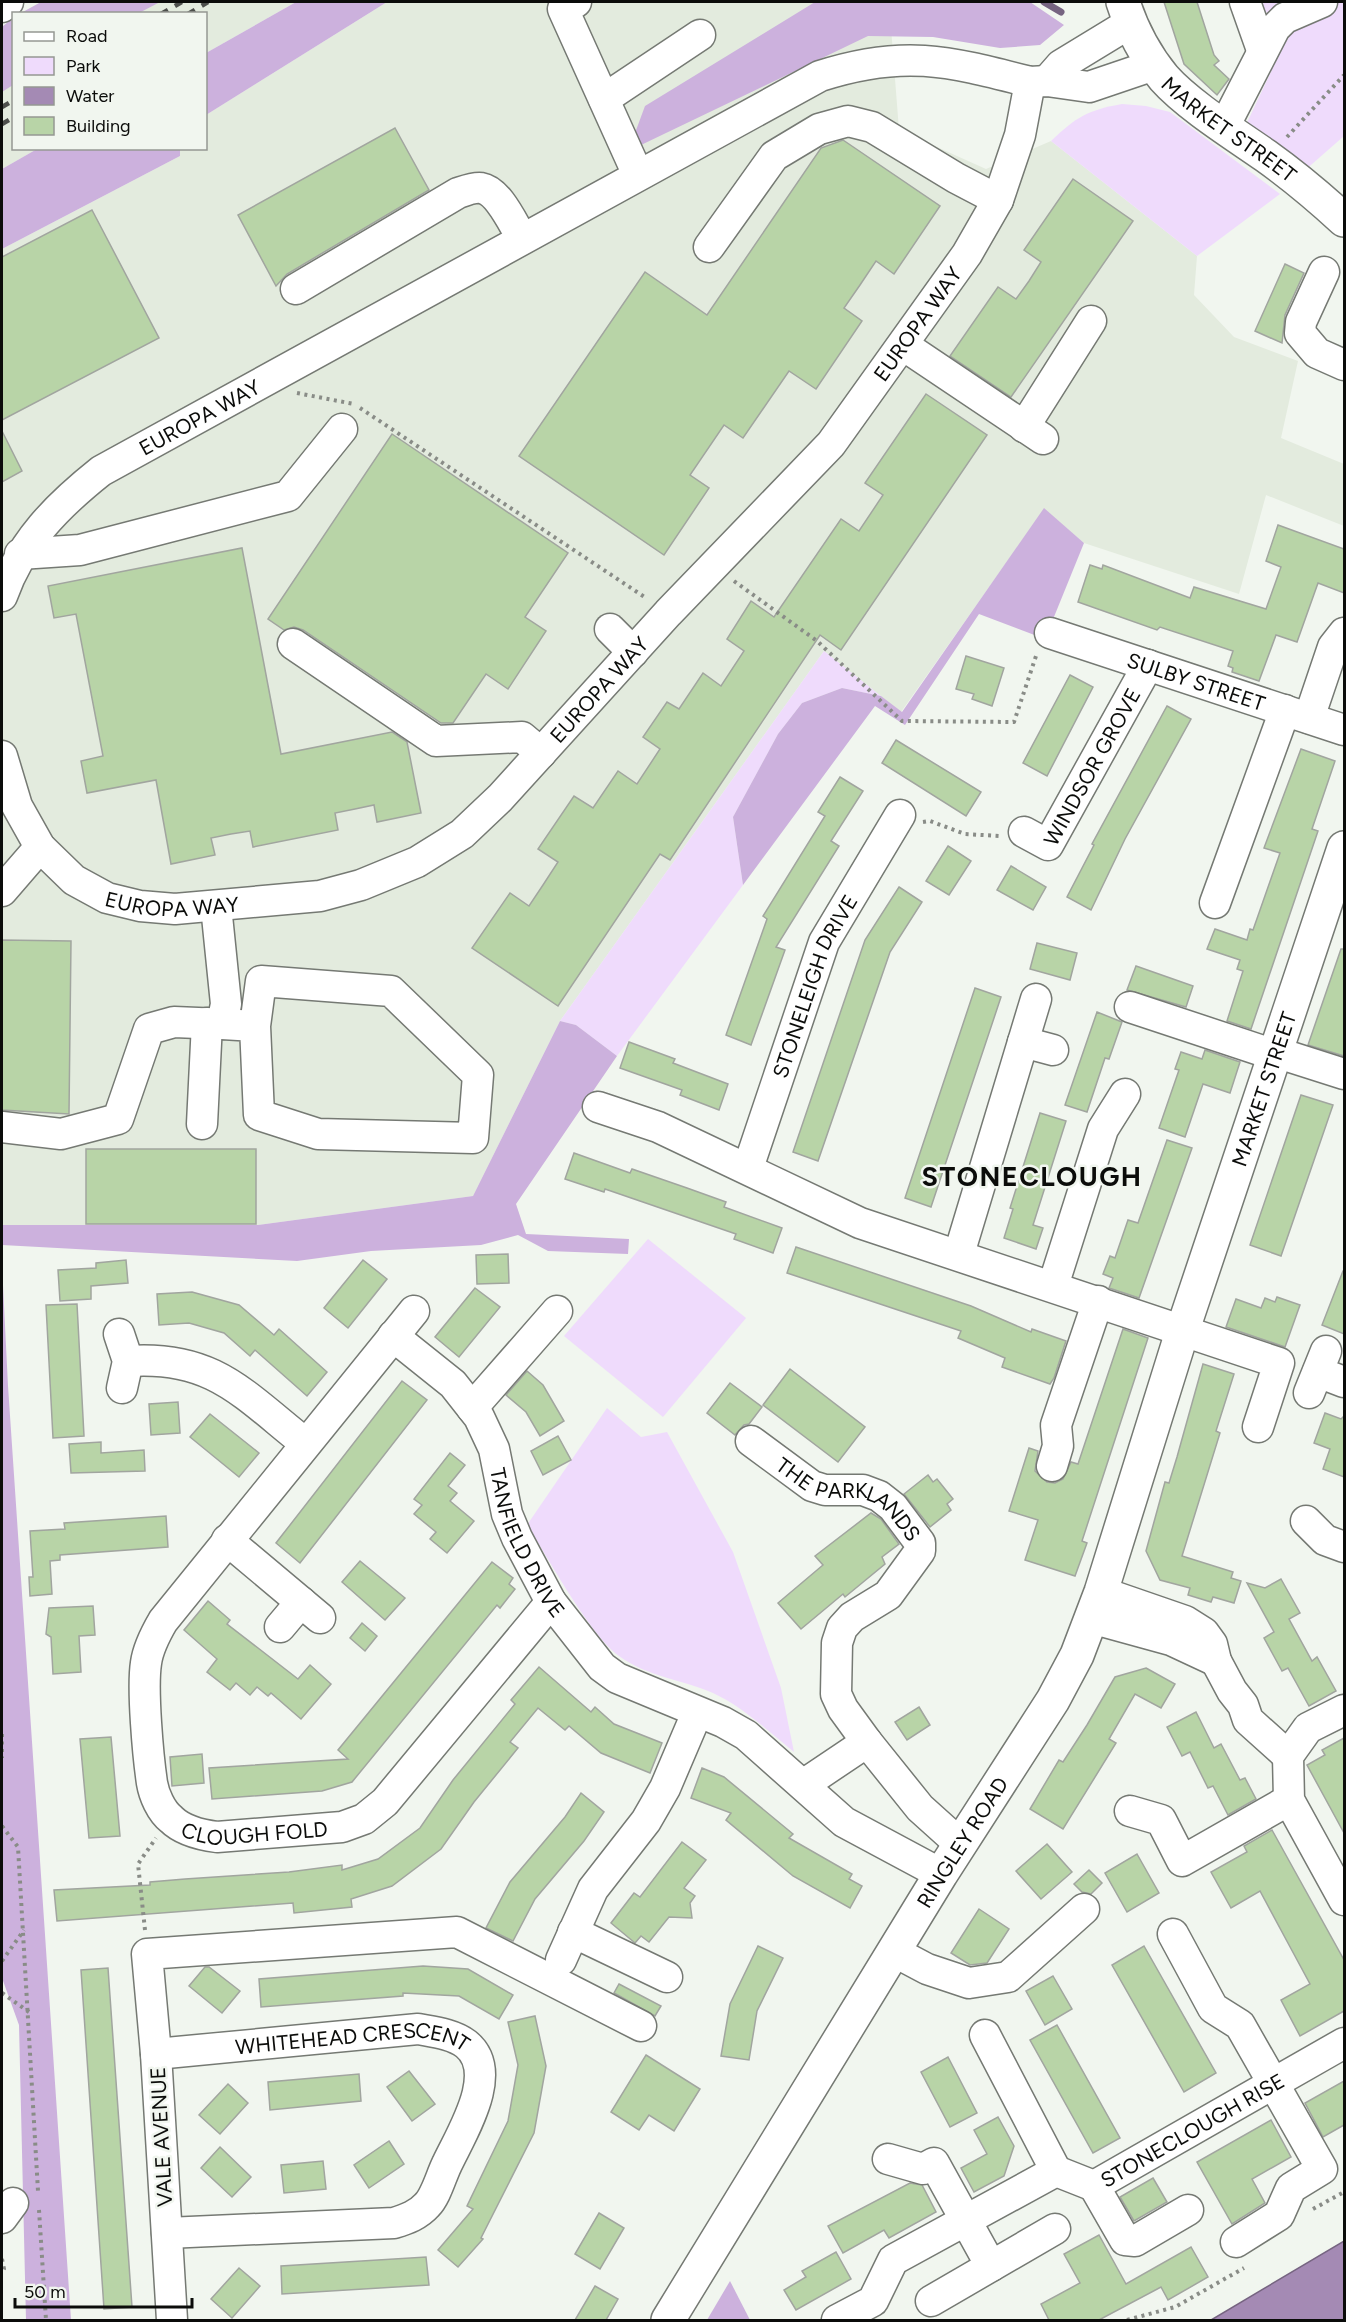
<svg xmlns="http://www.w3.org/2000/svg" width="1346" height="2322" font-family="Figtree,sans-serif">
<rect width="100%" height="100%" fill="#f1f6ef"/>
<g fill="#e3ebde">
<path d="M41 2H296L206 53V14H21Z"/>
<path d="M387 2H889L899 130 986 169 1051 141 1197 256 1194 295 1234 337 1298 361 1281 438 1344 464V526L1266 495 1239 594 1084 543 1044 509 901 712 824 651 560 1021 473 1196 258 1225H2V249L180 156V149L206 148V115Z"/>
<path d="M13 18 14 148 37 149 2 169V27Z"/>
</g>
<g fill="#efdbfc">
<path d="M1260 2H1344V136L1303 172 1244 129 1285 42Z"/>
<path d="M1122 104 1146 106 1170 112 1280 194 1197 256 1051 141C1076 117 1088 110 1122 104Z"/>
<path d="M824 651 881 696 842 688 802 703 778 734 733 817 743 885 617 1056 576 1025 560 1021Z"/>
<path d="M648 1239 746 1318 663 1417 564 1336Z"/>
<path d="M607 1408 641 1437 667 1432 733 1552 781 1688 794 1752C768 1731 743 1707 713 1693 681 1679 648 1677 619 1656 589 1634 549 1559 527 1525Z"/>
</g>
<g fill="#ccb1dd">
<path d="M41 2H160L139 13H21Z"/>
<path d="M296 2H387L206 115V53Z"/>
<path d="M815 2H1030L1064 25 1040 45 1000 48 933 37 868 36 641 145 635 133 645 106Z"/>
<path d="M13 18V85L2 92V27Z"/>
<path d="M37 149V148L180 149V156L2 249V169Z"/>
<path d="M1044 508 1084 543 1045 639 979 614 905 725 875 706 743 885 733 817 778 734 802 703 842 688 881 696 902 712Z"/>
<path d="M560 1021 576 1025 617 1056 516 1204 526 1234 629 1239 628 1254 548 1251 518 1235 481 1245 371 1251 297 1261 2 1245V1225H258L473 1196Z"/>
<path d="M2 1265 8 1386 71 2320H26L19 2025 2 1978Z"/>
<path d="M730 2281 750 2320H707Z"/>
</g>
<path fill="#a48ab4" stroke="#766481" stroke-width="1.5" d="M1344 2241V2320H1211Z"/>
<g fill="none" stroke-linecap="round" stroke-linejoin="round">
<path stroke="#766481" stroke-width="7" d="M1044 2 1061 12"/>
</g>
<g fill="#b8d4a7" stroke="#a1a59f" stroke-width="1.5">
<path d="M1164 2H1197L1214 55 1219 61 1214 65 1229 79 1217 95 1184 64Z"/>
<path d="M395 128 429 190 287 274 276 286 238 215Z"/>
<path d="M843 140 940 206 894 274 876 261 860 285 844 308 862 321 816 389 789 371 743 438 724 425 690 475 709 488 664 555 519 456 645 272 707 315 821 148Z"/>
<path d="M1073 179 1133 221 1011 397 950 356 998 287 1016 299 1029 281 1041 262 1024 250Z"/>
<path d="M92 210 159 338 2 420V257Z"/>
<path d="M1285 264 1304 273 1285 315 1282 343 1255 331Z"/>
<path d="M926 394 987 435 841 650 820 635 670 860 660 854 558 1006 472 948 510 893 529 906 543 885 558 862 538 849 574 796 593 808 618 771 637 784 660 749 643 737 667 702 679 709 703 673 721 686 744 651 727 639 751 601 774 617 841 519 859 531 883 495 865 483Z"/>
<path d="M2 431 22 471 2 482Z"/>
<path d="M392 434 568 553 525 617 546 631 508 689 486 674 453 723H441L303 630 294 627 284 630 268 619Z"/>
<path d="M1278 525 1344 549V593L1318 583 1297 642 1276 635 1259 681 1232 672 1233 668 1228 666 1233 651 1160 627 1157 630 1078 602 1090 565 1102 569 1103 565 1190 598 1194 587 1266 609 1281 567 1266 561Z"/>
<path d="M242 548 281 754 392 732 407 742 421 813 377 822 374 805 355 809 335 813 338 830 253 847 250 831 231 834 211 838 215 855 171 864 156 780 87 793 81 761 103 756 76 614 54 618 48 586Z"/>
<path d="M966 656 1004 668 992 706 972 699 974 694 956 689Z"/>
<path d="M1070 675 1093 687 1047 776 1023 763Z"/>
<path d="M1167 706 1191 719 1125 839 1091 910 1067 897 1094 845 1092 844Z"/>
<path d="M896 740 981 792 966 816 882 763Z"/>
<path d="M1301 749 1335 761 1312 829 1318 831 1251 1029 1227 1021 1243 971 1237 969 1240 960 1207 949 1215 929 1247 940 1250 929 1253 930 1280 853 1264 848Z"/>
<path d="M840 777 863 791 831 841 839 846 776 947 785 950 751 1045 726 1035 767 919 763 916 825 816 818 812Z"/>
<path d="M948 846 971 861 949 895 926 881Z"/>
<path d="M1011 866 1046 887 1033 910 997 890Z"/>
<path d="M899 887 922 902 890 952 818 1161 793 1152 865 940Z"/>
<path d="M2 940 71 941 69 1114 2 1110Z"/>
<path d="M1037 943 1077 953 1070 980 1030 969Z"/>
<path d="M1341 949H1344V1056L1308 1045Z"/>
<path d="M1136 966 1193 986 1186 1007 1127 990Z"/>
<path d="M975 988 1001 997 931 1207 905 1198Z"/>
<path d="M1097 1012 1122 1022 1109 1059 1105 1058 1087 1112 1065 1105Z"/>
<path d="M629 1042 675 1059 673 1063 728 1084 719 1110 680 1095 682 1090 620 1068Z"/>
<path d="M1205 1050 1240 1062 1230 1093 1203 1084 1185 1137 1159 1128 1179 1070 1175 1069 1181 1052 1202 1059Z"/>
<path d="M1301 1095 1333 1105 1281 1256 1250 1245Z"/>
<path d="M1040 1113 1066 1121 1033 1225 1043 1228 1036 1249 1004 1238 1013 1209 1010 1208Z"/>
<path d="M1167 1140 1192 1148 1139 1298 1109 1288 1113 1278 1103 1274 1110 1256 1115 1258 1128 1220 1138 1223Z"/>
<rect x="86" y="1149" width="170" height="75"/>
<path d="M574 1153 630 1173 632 1169 687 1188 726 1202 724 1207 782 1228 773 1253 734 1239 736 1234 605 1189 604 1192 565 1179Z"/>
<path d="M796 1247 971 1306 1031 1332 1032 1329 1066 1341 1054 1378 1050 1384 1002 1367 1005 1358 958 1338 961 1331 787 1273Z"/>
<path d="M508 1254 509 1283 477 1284 476 1255Z"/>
<path d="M126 1260 128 1283 91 1286V1299L60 1301 58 1270 96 1268V1263Z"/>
<path d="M363 1260 387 1279 348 1328 324 1308Z"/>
<path d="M1343 1271H1344V1334L1322 1325Z"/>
<path d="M475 1288 500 1307 459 1357 435 1337Z"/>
<path d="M192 1292 239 1305 274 1335 279 1329 327 1372 307 1396 255 1350 250 1356 224 1333 189 1323 159 1325 157 1294Z"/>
<path d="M1277 1297 1300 1305 1285 1347 1226 1327 1236 1299 1261 1308 1265 1298 1275 1302Z"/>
<path d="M77 1304 84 1436 53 1438 46 1305Z"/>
<path d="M1123 1329 1148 1338 1082 1541 1087 1543 1075 1576 1025 1560 1038 1520 1009 1511 1029 1448 1038 1451 1035 1471 1047 1482 1055 1483 1063 1479 1071 1462 1078 1464Z"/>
<path d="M1203 1364 1234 1374 1216 1431 1220 1433 1182 1556 1233 1572 1231 1578 1241 1581 1234 1603 1213 1597 1211 1602 1188 1595 1190 1588 1160 1580 1146 1551 1165 1482 1169 1483 1177 1457Z"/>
<path d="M790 1369 865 1427 838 1462 763 1405Z"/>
<path d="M527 1371 543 1385 564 1421 540 1436 526 1412 506 1395Z"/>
<path d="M402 1381 427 1400 300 1563 276 1543Z"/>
<path d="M730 1383 762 1407 749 1424 744 1425 735 1435 707 1413Z"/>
<path d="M178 1402 180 1433 151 1435 149 1404Z"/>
<path d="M1325 1413 1341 1419 1344 1416V1477L1323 1469 1330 1449 1314 1443Z"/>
<path d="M210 1414 259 1453 239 1477 190 1437Z"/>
<path d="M558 1436 571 1460 543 1475 531 1451Z"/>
<path d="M101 1442V1453L144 1450 145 1471 71 1473 69 1444Z"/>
<path d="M450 1453 465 1465 448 1486 457 1493 450 1501 474 1521 447 1553 430 1539 436 1532 414 1514 422 1505 414 1499Z"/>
<path d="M928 1475 933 1482 937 1479 953 1499 947 1504 951 1510 930 1527 904 1494Z"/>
<path d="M871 1513 881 1519 899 1544 882 1557 885 1564 845 1597 843 1594 801 1629 778 1603 823 1565 815 1556Z"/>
<path d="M166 1516 168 1547 60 1555V1560L50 1561 52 1594 30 1596 29 1577H33L30 1531 65 1529 64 1523Z"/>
<path d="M360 1561 405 1598 385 1620 342 1582Z"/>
<path d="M492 1562 513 1578 509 1584 515 1589 500 1608 497 1605 352 1782 322 1791 212 1799 209 1768 348 1759 338 1750Z"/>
<path d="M1281 1579 1300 1613 1289 1619 1312 1661 1317 1657 1336 1691 1309 1706 1288 1668 1282 1671 1264 1638 1274 1632 1247 1583 1265 1588Z"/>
<path d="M208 1601 230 1620 227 1624 298 1679 310 1665 331 1684 301 1719 271 1693 268 1696 257 1687 250 1695 236 1683 230 1690 207 1672 217 1659 184 1630Z"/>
<path d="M93 1606 95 1635 79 1636 81 1672 53 1674 51 1637 46 1634 49 1608Z"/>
<path d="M362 1623 377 1636 365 1651 350 1638Z"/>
<path d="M539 1667 591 1712 595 1707 614 1724 662 1743 650 1773 601 1753 569 1726 565 1730 538 1708 510 1742 518 1748 474 1802 441 1849 392 1886 351 1899 352 1907 294 1913 293 1903 57 1921 54 1890 150 1885V1882L185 1879 289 1872 342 1865V1870L378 1859 420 1828 453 1780 515 1704 511 1700Z"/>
<path d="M1146 1668 1175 1684 1161 1708 1135 1694 1109 1739 1116 1743 1063 1829 1030 1809 1059 1760 1063 1762 1087 1725 1115 1677Z"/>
<path d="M919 1707 930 1725 907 1740 895 1722Z"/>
<path d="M1196 1712 1214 1748 1221 1744 1240 1780 1245 1778 1256 1799 1228 1815 1213 1786 1208 1788 1190 1752 1182 1756 1167 1727Z"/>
<path d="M111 1737 120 1836 89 1838 80 1739Z"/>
<path d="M1344 1738V1833L1307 1765 1325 1755 1322 1750Z"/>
<path d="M202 1754 204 1783 172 1786 170 1757Z"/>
<path d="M702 1768 724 1777 793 1834 789 1838 852 1874 849 1879 862 1886 850 1908 793 1876 726 1820 731 1813 691 1798Z"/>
<path d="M581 1793 604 1812 584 1841 535 1899 513 1941 486 1928 510 1882 565 1817Z"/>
<path d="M1272 1830 1344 1960V2011L1300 2036 1281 2000 1310 1984 1289 1945 1260 1891 1231 1908 1211 1872 1247 1852 1244 1846Z"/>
<path d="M682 1842 706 1860 684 1888 695 1896 690 1903 692 1918 669 1917 649 1942 641 1936 635 1943 611 1923 634 1893 640 1897Z"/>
<path d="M1047 1844 1072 1872 1041 1899 1016 1871Z"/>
<path d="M1137 1854 1159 1893 1127 1912 1105 1873Z"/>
<path d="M1089 1870 1102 1883 1091 1894 1082 1892 1074 1884Z"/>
<path d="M979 1909 1009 1929 987 1963 970 1965 951 1953Z"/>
<path d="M758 1946 783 1958 757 2011 749 2060 721 2056 730 2004Z"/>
<path d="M1144 1946 1216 2073 1184 2092 1112 1965Z"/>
<path d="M423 1966 468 1969 513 1995 499 2019 459 1996 403 1993V1996L261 2007 259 1979Z"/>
<path d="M205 1967H209L240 1991 222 2013 189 1986Z"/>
<path d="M108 1968 132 2307 104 2309 81 1970Z"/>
<path d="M1053 1976 1072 2009 1045 2025 1026 1991Z"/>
<path d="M619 1984 661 2006 655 2016 614 1993Z"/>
<path d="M535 2016 546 2066 534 2133 481 2238 483 2239 458 2267 438 2250 473 2209 467 2206 508 2121 518 2065 508 2022Z"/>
<path d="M1057 2025 1120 2138 1093 2153 1030 2040Z"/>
<path d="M646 2055 700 2089 674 2131 649 2115 639 2130 611 2112Z"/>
<path d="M948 2057 977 2113 950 2127 921 2072Z"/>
<path d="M409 2071 435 2104 412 2121 387 2087Z"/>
<path d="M359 2074 361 2101 270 2110 268 2082Z"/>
<path d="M1344 2081V2125L1323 2137 1305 2103Z"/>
<path d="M228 2084 248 2103 220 2134 199 2115Z"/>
<path d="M998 2117 1014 2146 1004 2176 974 2192 961 2168 987 2154 974 2130Z"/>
<path d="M1271 2120 1291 2157 1252 2179 1265 2203 1232 2224 1197 2162Z"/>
<path d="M389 2141 404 2164 369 2188 354 2165Z"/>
<path d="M220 2147 251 2177 232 2197 201 2168Z"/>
<path d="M323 2161 326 2189 284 2193 281 2165Z"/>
<path d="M1153 2178 1167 2202 1134 2221 1120 2197Z"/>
<path d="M910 2183 922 2185 936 2212 889 2238 884 2230 843 2253 828 2226Z"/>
<path d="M599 2213 624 2228 600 2269 575 2254Z"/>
<path d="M1099 2235 1126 2284 1191 2247 1208 2277 1168 2300 1161 2287 1099 2320H1049L1041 2304 1080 2283 1064 2254Z"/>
<path d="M836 2252 851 2279 796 2310 784 2290 806 2277 802 2271Z"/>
<path d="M426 2257 429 2285 282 2294 281 2266Z"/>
<path d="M239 2268 260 2286 232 2318 211 2299Z"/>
<path d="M595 2286 618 2299 606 2320H575Z"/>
</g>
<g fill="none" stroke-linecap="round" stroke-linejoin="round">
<g stroke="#757973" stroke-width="33">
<g id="minor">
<path d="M576 2 563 9 638 175"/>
<path d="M1245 2 1262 50"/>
<path d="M2 7 8 2"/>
<path d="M1047 81 1061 65 1130 23"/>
<path d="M604 99 700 35"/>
<path d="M1224 127 1275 28 1285 18 1322 2"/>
<path d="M709 247 774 156 819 129 848 121 872 127 956 178 998 200"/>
<path d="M1324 272 1301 322 1300 333 1317 353 1344 365"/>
<path d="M296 289 458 193C464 191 474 187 481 188 499 191 513 224 522 238"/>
<path d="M903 345 1043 439"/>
<path d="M1024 427 1091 321"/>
<path d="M20 554 80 550 288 496 342 429"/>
<path id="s1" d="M2 596C21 542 57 506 101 471L820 76C904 49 948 61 1030 82L1047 81 1089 87 1154 65"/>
<path d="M610 629 633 652"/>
<path id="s2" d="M1050 633 1344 730"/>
<path d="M293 644 436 741 522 737 541 753"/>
<path d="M1309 718 1333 647 1344 633"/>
<path id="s3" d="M2 756 17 806 40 847 74 880 107 898 140 906 175 909 320 896 361 885 417 862 462 834 500 798 668 613 831 444 967 254 998 200 1020 135 1030 82"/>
<path id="s4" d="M1024 832 1048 845 1148 665"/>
<path d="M2 891 40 847"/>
<path d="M1215 903 1285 710"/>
<path d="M1130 1007 1275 1055"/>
<path d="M222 1024 255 1026 259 1115 318 1134 473 1138 478 1075 391 991 261 981 255 1026"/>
<path d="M1023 1042 1053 1050"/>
<path d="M1275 1052 1344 1074"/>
<path d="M598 1107 658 1127 860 1223 1279 1363 1258 1427"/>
<path d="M202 1124 207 1023"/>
<path d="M2 1127 61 1134 118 1119 149 1029 174 1022 222 1024 226 1004 216 906"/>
<path id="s5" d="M748 1168 824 942 900 815"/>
<path d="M959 1254 1036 999"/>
<path d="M1053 1286 1103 1129 1125 1094"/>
<path id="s6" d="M414 1311 163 1621C156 1633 148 1648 146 1663 142 1689 148 1756 152 1783 154 1795 161 1811 171 1819 183 1831 201 1835 217 1837L342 1827 364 1819 385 1802 551 1602"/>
<path d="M119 1334 128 1361 122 1388"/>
<path id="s7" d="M393 1336 453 1384 479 1417 494 1449 507 1514 517 1538 551 1602 602 1667 617 1678 723 1722 746 1735 844 1822 941 1874"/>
<path d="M128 1361C213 1355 243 1394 305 1443"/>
<path d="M1318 1372 1344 1382"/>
<path d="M1309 1393 1326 1351"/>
<path d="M472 1408 557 1311"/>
<path id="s8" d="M751 1441 812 1486 825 1490H863L879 1496 893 1507 920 1543V1551L888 1595 852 1617 842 1628 837 1643 836 1694 843 1709 867 1742 920 1808 960 1844"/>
<path d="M1052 1466 1058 1446 1056 1425 1098 1301"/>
<path d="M1306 1521 1325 1540 1344 1547"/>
<path d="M227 1540 320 1618"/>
<path d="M1101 1592 1185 1621 1204 1633 1212 1644 1216 1661 1232 1691 1243 1705 1248 1720 1288 1756"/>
<path d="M1091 1618 1171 1640 1216 1661"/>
<path d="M280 1627 301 1602"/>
<path d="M1344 1710 1308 1728 1288 1756 1289 1800 1344 1900"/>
<path d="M803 1785 867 1742"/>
<path d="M1130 1811 1161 1820 1182 1861 1289 1800"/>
<path d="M573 1932 667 1977"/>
<path d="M1173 1934 1213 2008 1240 2025 1322 2169 1291 2188 1279 2215 1236 2242"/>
<path d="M893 1951 927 1969 969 1983 1008 1977 1084 1909"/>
<path d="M561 1960 593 1889 646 1821 665 1788 697 1713"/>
<path d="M985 2035 1056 2171"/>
<path id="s9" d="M156 2054 418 2029C434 2032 453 2034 466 2044 501 2072 461 2134 447 2164 441 2176 436 2196 427 2205 418 2215 407 2219 394 2223L167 2233"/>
<path d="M888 2159 923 2169 934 2163 991 2266"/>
<path d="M1094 2186 1125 2240 1135 2241 1188 2210"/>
<path d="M2 2218 13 2203"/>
<path d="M931 2301 1055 2229"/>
<path d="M172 2320 156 2054 147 1954 457 1932 641 2026"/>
<path id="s10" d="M837 2320 873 2301 893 2260 1056 2171 1094 2186 1344 2043"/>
</g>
</g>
<g stroke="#757973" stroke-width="36">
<g id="major">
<path id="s11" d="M1123 2C1132 30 1145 55 1164 78 1188 105 1236 135 1266 156 1294 176 1319 197 1344 220"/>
<path id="s12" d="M668 2320 941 1874 1053 1700 1077 1655 1101 1592 1183 1329 1344 848"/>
</g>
</g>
<g stroke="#898c87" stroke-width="4" stroke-dasharray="3 4.5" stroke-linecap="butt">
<path d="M1287 137 1344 75"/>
<path d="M297 393 354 404"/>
<path d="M360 408 646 598"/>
<path d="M734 581 817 641 902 721 1014 722 1037 653"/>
<path d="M923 822 930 821 965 834 1000 836"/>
<path d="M2 1734V1758"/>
<path d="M2 1826 18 1847 38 2191"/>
<path d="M145 1930 138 1864 156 1838"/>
<path d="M2 1961 24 1930"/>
<path d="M2 1993 29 2012"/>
<path d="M1313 2209 1344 2192"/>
<path d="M39 2210 46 2320"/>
<path d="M2 2259 4 2269 2 2273"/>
<path d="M1127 2320 1175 2307 1244 2268"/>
</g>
<use href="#minor" stroke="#fff" stroke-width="30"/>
<use href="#major" stroke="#fff" stroke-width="33"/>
<g stroke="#4d4f4c" stroke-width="4.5" stroke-dasharray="8 8" stroke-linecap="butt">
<path d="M161 14 182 2"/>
<path d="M188 14 208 2"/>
<path d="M2 107 14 100"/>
<path d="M2 124 14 117"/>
</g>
</g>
<g text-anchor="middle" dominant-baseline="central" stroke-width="5" stroke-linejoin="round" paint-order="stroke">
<g font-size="21" fill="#0b0c0a" stroke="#f1f6ef">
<text stroke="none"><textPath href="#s11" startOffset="170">MARKET STREET</textPath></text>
<text stroke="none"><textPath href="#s3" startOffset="1240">EUROPA WAY</textPath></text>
<text stroke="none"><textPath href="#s1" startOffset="274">EUROPA WAY</textPath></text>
<text stroke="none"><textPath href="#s2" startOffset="154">SULBY STREET</textPath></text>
<text stroke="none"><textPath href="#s3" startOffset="754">EUROPA WAY</textPath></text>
<text stroke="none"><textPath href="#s4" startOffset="117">WINDSOR GROVE</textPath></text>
<text stroke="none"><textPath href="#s3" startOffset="250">EUROPA WAY</textPath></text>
<text stroke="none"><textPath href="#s5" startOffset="194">STONELEIGH DRIVE</textPath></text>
<text stroke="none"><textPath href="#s12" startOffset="1377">MARKET STREET</textPath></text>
<text stroke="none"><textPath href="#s8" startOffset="118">THE PARKLANDS</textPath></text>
<text stroke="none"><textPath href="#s7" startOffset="254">TANFIELD DRIVE</textPath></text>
<text stroke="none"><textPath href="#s6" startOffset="694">CLOUGH FOLD</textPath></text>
<text stroke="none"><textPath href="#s12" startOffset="561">RINGLEY ROAD</textPath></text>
<text stroke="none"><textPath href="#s9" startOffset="198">WHITEHEAD CRESCENT</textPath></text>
<text stroke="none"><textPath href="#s10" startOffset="426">STONECLOUGH RISE</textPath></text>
<text transform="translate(161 2137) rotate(-93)">VALE AVENUE</text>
</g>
<g font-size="27" font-weight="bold" letter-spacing="1.5" fill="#0b0c0a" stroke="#f1f6ef">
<text x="1032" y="1176">STONECLOUGH</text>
</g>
</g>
<rect width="1346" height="2322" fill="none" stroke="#0b0c0a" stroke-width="6"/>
<rect x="12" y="12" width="195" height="138" fill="#f1f6ef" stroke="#959893" stroke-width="1.5"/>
<rect x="24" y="32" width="30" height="9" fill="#ffffff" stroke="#959893" stroke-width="1.5"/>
<text x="66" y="42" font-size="18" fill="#0b0c0a">Road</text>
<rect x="24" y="57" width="30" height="18" fill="#efdbfc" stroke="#959893" stroke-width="1.5"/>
<text x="66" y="72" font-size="18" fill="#0b0c0a">Park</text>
<rect x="24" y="87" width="30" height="18" fill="#a48ab4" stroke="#959893" stroke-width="1.5"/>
<text x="66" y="102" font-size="18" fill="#0b0c0a">Water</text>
<rect x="24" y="117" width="30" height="18" fill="#b8d4a7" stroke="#959893" stroke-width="1.5"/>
<text x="66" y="132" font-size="18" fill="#0b0c0a">Building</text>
<path d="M15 2298v9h177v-9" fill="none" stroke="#0b0c0a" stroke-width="3"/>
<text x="24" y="2298" font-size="18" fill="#0b0c0a" stroke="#f1f6ef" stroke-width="4.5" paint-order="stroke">50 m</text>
</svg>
